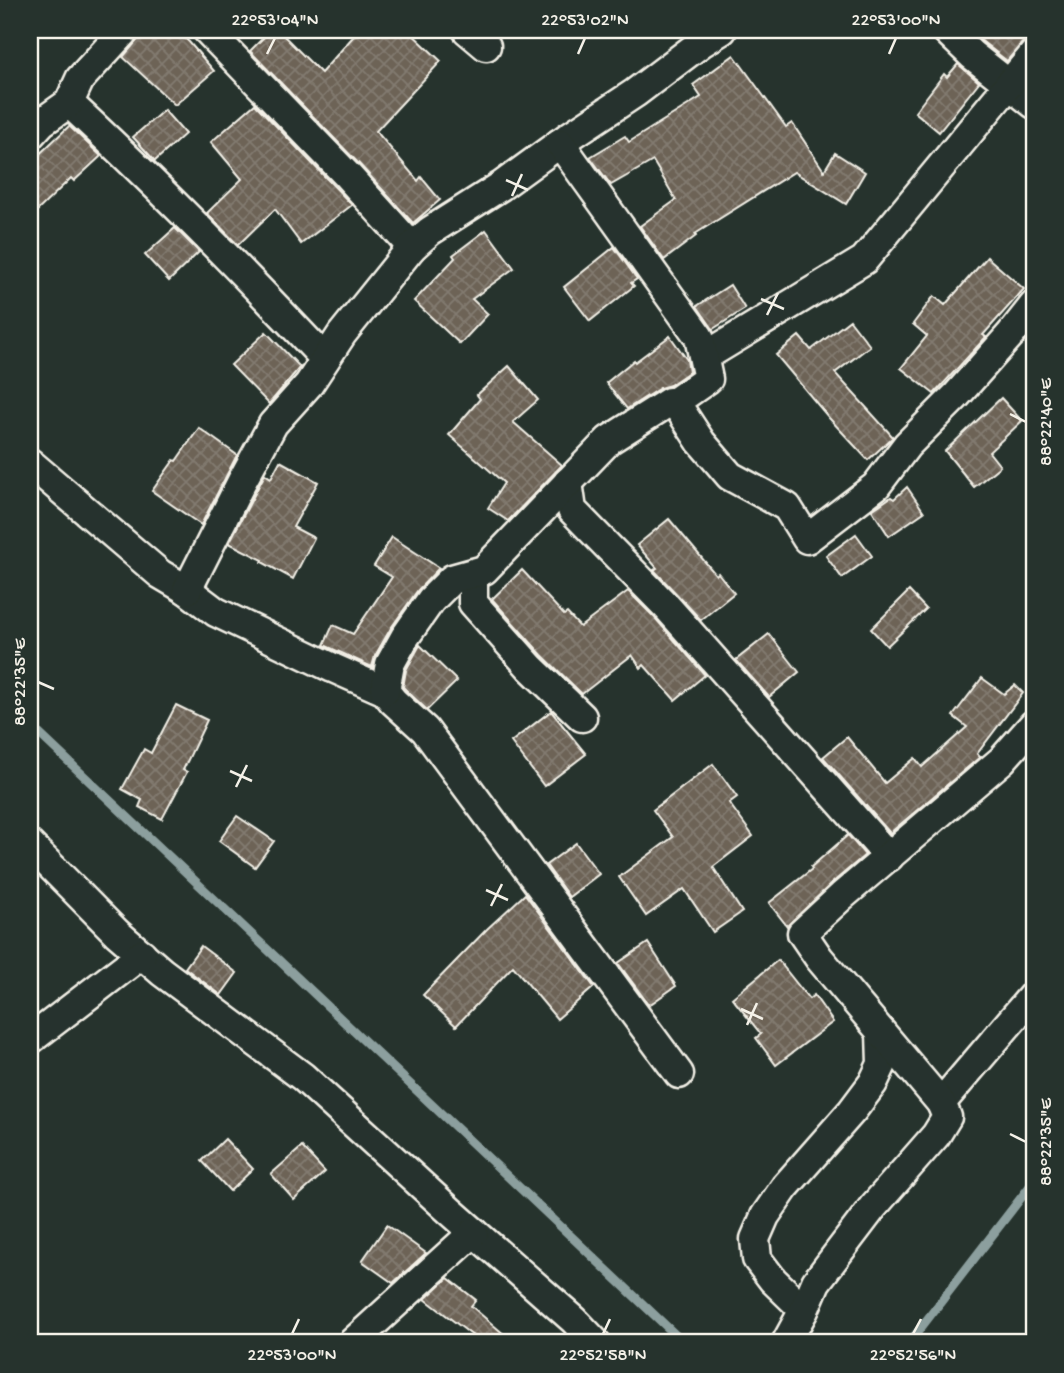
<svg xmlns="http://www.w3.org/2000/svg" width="1064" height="1373" font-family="'Gochi Hand',sans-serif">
<defs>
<pattern id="building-cross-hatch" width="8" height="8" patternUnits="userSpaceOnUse" patternTransform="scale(1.75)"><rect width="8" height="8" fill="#6d6357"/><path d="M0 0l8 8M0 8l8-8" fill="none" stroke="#827a6f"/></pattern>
</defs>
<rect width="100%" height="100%" fill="#26332d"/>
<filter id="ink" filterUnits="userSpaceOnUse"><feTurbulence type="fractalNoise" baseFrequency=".0143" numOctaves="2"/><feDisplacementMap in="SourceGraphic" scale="14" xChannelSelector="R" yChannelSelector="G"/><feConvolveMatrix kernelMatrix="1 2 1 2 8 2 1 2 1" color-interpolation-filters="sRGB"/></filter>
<g filter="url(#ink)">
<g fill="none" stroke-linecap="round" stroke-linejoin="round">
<g stroke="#8c9f9e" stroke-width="9">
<path d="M30 725 684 1343"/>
<path d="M909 1343 1034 1181"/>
</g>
</g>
<g fill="url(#building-cross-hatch)" stroke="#f4f1e8" stroke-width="2">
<path d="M144 30H176L189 42 214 71 175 105 123 57 137 41Z"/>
<path d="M271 30H278L321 73 359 30H408L441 61 376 131 418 181 421 177 440 200 413 223 359 164 250 51Z"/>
<path d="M987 30H1034V36L1022 43 1007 61 979 39Z"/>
<path d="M734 55 786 127 792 123 824 171 835 153 865 172 846 204 794 172 695 234 696 236 664 260 640 226 676 200 653 161 611 185 590 157 625 136 629 142 701 97 693 85Z"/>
<path d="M958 64 979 82 939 132 915 112 944 74 947 77Z"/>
<path d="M255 104 352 205 301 244 275 209 238 245 207 213 242 179 211 142Z"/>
<path d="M164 110 185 134 155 161 133 137Z"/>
<path d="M69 126 101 156 74 181 71 178 30 218V163Z"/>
<path d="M175 228 199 252 169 281 145 255Z"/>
<path d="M486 230 514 268 472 299 488 314 460 344 414 301 455 258 453 255Z"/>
<path d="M614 247 637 279 631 283 634 286 590 321 564 287Z"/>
<path d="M987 257 1024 289 983 335 986 337 934 394 901 368 927 336 913 324 934 296 945 305Z"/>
<path d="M730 285 745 309 713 329 697 306Z"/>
<path d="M850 320 870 346 835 373 893 437 868 460 829 418 776 355 799 336 811 350Z"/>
<path d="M266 332 300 367 269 404 231 365Z"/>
<path d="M670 336 687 360 689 372 670 385 660 388 627 409 606 383 634 360 635 362Z"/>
<path d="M509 366 538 400 513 422 562 465 508 521 488 508 504 483 449 435 480 399 477 395Z"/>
<path d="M1001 398 1022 421 989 452 1000 466 974 487 945 451Z"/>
<path d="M199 428 237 455 201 525 152 491 174 460 176 461Z"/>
<path d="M280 461 318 482 293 527 314 538 293 579 262 562 263 560 229 543 265 474 271 478Z"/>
<path d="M907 487 924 512 889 536 872 510 891 497 894 499Z"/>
<path d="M669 519 716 575 718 573 734 593 701 620 654 570 657 568 637 545Z"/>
<path d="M856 534 872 556 842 578 826 556Z"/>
<path d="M392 537 439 568 418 590 391 628 375 656 372 667 324 645 333 625 353 634 392 577 374 566Z"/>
<path d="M522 570 564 615 567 613 580 627 628 591 655 618 705 675 675 700 644 665 641 668 632 655 582 694 542 655 492 599Z"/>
<path d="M909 591 926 609 887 646 871 629Z"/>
<path d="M769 634 799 672 769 697 736 660Z"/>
<path d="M420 645 457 681 427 710 403 687 406 670Z"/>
<path d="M982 678 1004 694 1015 685 1023 693 977 754 980 757 890 833 823 757 847 737 885 783 915 758 922 767 967 727 953 716Z"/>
<path d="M176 705 207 720 183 770 187 772 162 819 139 807 142 800 122 789 144 749 151 753Z"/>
<path d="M551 711 586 754 544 786 511 742Z"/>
<path d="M713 764 737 797 729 803 753 836 713 867 742 912 713 932 684 889 646 916 619 877 673 837 653 810Z"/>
<path d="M237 816 274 841 255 867 219 841Z"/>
<path d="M848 835 865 855 831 884 787 926 769 903 812 869 811 867Z"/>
<path d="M576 843 599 874 569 897 546 865Z"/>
<path d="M525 894 594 987 557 1019 513 966 456 1026 423 995 487 929Z"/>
<path d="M648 943 676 986 649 1005 618 963Z"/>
<path d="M201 946 237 973 221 995 185 968Z"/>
<path d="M778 960 809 999 814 995 833 1022 776 1065 756 1038 761 1034 732 998Z"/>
<path d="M225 1139 253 1169 230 1191 202 1161Z"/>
<path d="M302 1147 325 1172 294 1200 271 1174Z"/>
<path d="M387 1225 426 1253 393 1283 362 1261Z"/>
<path d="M448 1278 476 1300 471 1306 512 1341 510 1343H482L425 1299Z"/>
</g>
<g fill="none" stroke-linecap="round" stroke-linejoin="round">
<g stroke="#f4f1e8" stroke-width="33">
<g id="minor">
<path d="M207 30 347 175 412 247"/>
<path d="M467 30 486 46"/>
<path d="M946 30 972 55 1034 104"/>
<path d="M69 103C158 185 242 271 325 359"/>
<path d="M30 135 42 122 69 103 80 79 125 30"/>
<path d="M704 357 864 260 1034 54"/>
<path d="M675 402 701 442 730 476 787 507 807 539 876 486 907 445 956 396 1011 334 1034 305"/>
<path d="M30 463 160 574 187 590 216 612 333 668 385 691 393 701 425 730 679 1074"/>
<path d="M568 482 572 510 667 607 889 857"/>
<path d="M473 574V603L530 667 582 717"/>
<path d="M187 590 242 481 273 424 309 384 342 334 412 247 430 231 501 186 567 138 635 93 701 43 722 30"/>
<path d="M385 691 390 664 405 637 431 600 452 579 484 570 609 440 669 402H675L708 379 699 337 560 143"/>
<path d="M30 845 117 933 162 972 303 1077 450 1211 574 1320 596 1343"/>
<path d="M30 1040 142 954"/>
<path d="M941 1103 1034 994"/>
<path d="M804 1310 773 1280 757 1259 755 1239 765 1216 785 1187 852 1111 873 1083 882 1064 881 1032"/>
<path d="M352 1343 474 1232"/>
<path d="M786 1343 804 1310 816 1282 873 1207 936 1135 947 1117 941 1103 819 958 802 933 842 896 1002 760 1034 724"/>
</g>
</g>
<use href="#minor" stroke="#26332d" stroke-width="28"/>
</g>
</g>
<path fill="none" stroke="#f4f1e8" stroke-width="2.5" d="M267 54 275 38M578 54 585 38M889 54 896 38M506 180 528 190M512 196 522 174M761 299 784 309M767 315 778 293M1010 414 1026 422M38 682 54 689M230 771 252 781M236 787 247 765M486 890 508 900M491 906 502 884M741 1009 763 1019M747 1025 757 1003M1010 1134 1026 1142M292 1334 299 1319M603 1334 610 1319M913 1334 921 1319"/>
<rect width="1064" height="1373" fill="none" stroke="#26332d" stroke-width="77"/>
<rect x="38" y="38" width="988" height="1296" fill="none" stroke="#f4f1e8" stroke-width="2.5"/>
<g font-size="18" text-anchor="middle" fill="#f4f1e8">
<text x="275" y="25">22°53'04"N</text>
<text x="585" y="25">22°53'02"N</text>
<text x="896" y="25">22°53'00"N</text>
<text transform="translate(1045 422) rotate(-90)" y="6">88°22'40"E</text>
<text transform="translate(19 682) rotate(-90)" y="6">88°22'35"E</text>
<text transform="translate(1045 1142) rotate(-90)" y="6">88°22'35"E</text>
<text x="292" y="1360">22°53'00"N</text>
<text x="603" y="1360">22°52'58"N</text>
<text x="913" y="1360">22°52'56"N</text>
</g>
</svg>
